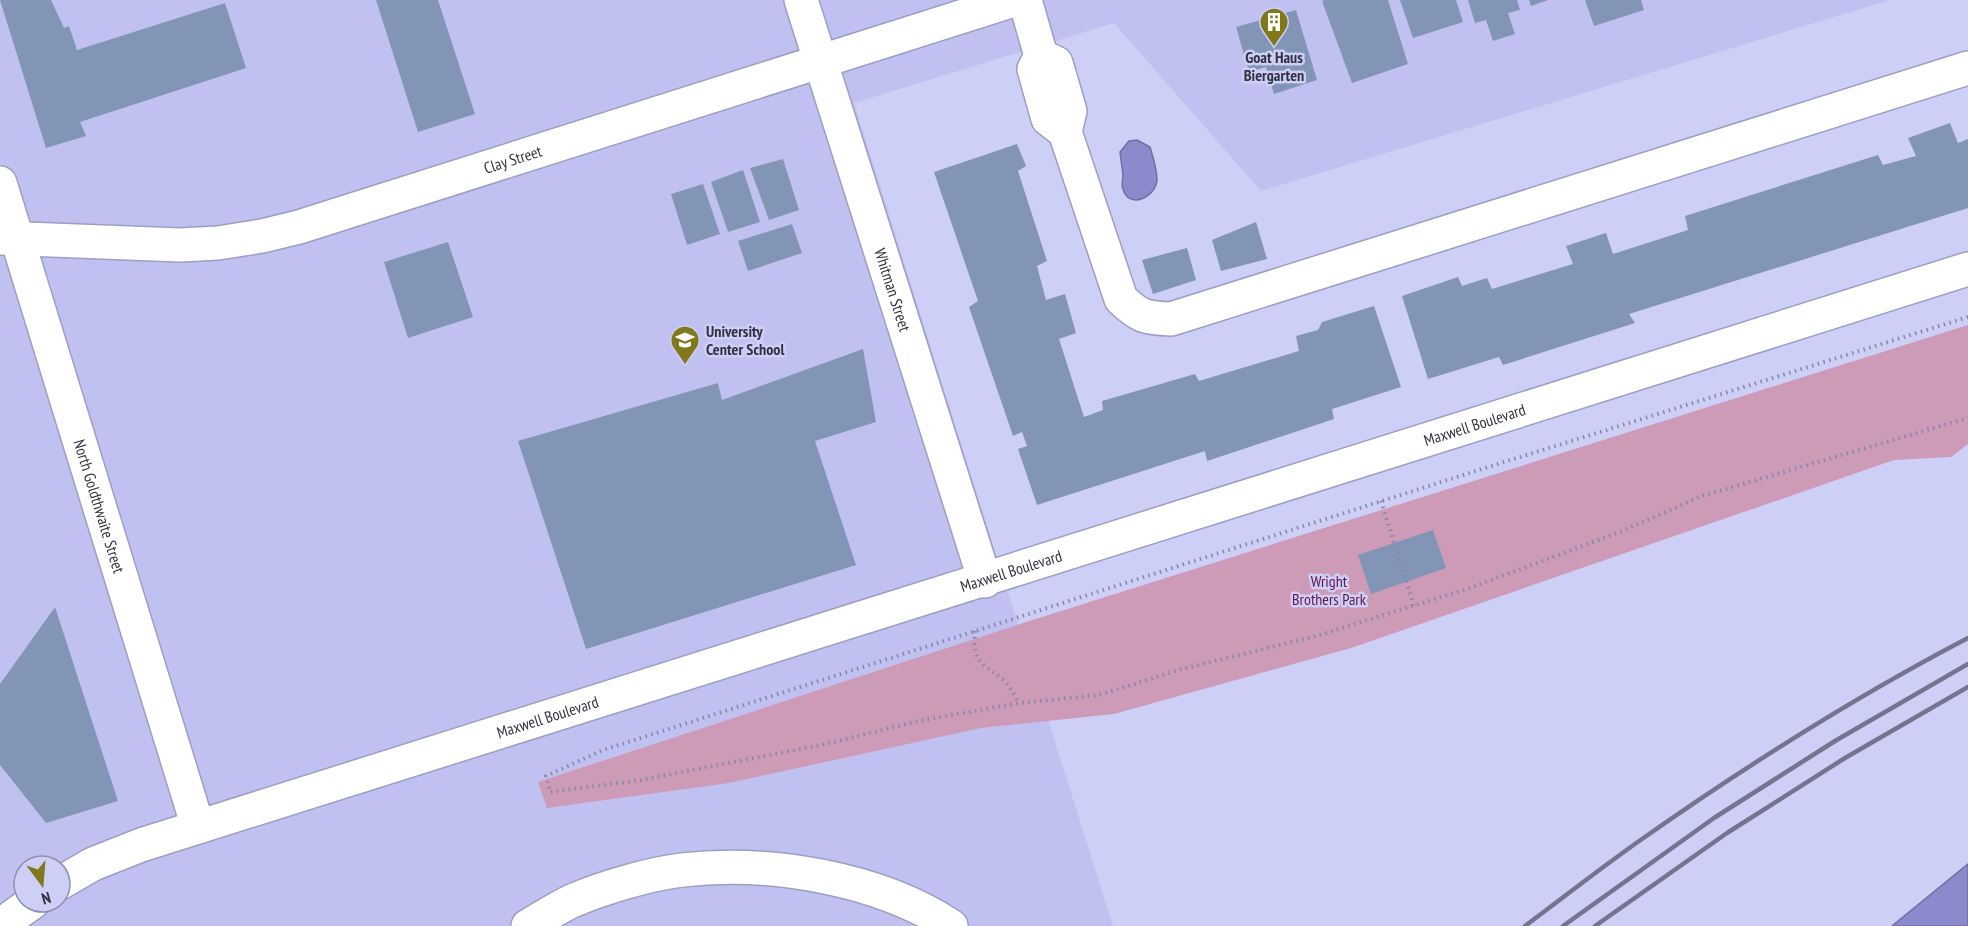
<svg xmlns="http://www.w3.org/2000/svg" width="1968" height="926" font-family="'PT Sans Narrow',sans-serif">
<rect width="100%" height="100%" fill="#cdcff7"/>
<path fill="#c0c1f0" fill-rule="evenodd" d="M0 0H1890L1261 191 1114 23 854 103 1113 926H0ZM24 866H60V902H24Z"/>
<path fill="#cd9bb8" d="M1968 325V444L1951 457 1894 460 1351 648 1114 714 981 728 729 783 547 808 538 782 1023 623Z"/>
<g fill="#8a8acc" stroke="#7070a3" stroke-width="1.5">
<path d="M1137 140 1150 147C1153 157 1157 169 1157 180 1156 197 1129 210 1123 189 1121 185 1123 179 1123 175 1122 167 1121 160 1120 152L1129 141Z"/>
<path d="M1968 864V926H1892Z"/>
</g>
<g fill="#8395b7">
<path d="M0 0H51L64 28 69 26 77 50 225 3 246 68 80 122 86 136 46 148Z"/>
<path d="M376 0H438L475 114 418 132Z"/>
<path d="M1325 0H1388L1408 64 1352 83 1322 1Z"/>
<path d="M1400 0H1456L1463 22 1413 38Z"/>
<path d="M1468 0H1517L1520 10 1508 13 1515 34 1493 41 1486 20 1475 23Z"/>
<path d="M1529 0H1548L1531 6Z"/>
<path d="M1585 0H1641L1644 10 1594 26Z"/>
<path d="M1296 10 1317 80 1274 94 1266 67 1249 72 1236 27Z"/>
<path d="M1950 123 1958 143 1968 139V208L1629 314 1635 323 1503 365 1499 357 1428 379 1402 296 1458 277 1462 286 1487 278 1492 289 1573 264 1566 246 1606 233 1613 254 1688 230 1685 216 1878 155 1883 165 1916 156 1908 138Z"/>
<path d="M1017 144 1026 166 1018 171 1047 261 1037 266 1046 300 1065 294 1076 333 1059 339 1084 417 1103 410 1102 401 1195 374 1199 381 1299 351 1296 336 1318 330 1322 322 1374 306 1401 387 1332 409 1334 419 1207 461 1205 451 1037 505 1018 449 1027 446 1022 432 1013 436 969 307 978 301 934 172Z"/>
<path d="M783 159 799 210 769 220 750 168Z"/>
<path d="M743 170 760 222 728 232 711 182Z"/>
<path d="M703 184 720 234 687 245 671 194Z"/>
<path d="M1256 222 1267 259 1221 271 1212 240Z"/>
<path d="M792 224 802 253 748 271 738 241Z"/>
<path d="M448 242 473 317 408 338 384 262Z"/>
<path d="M1187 248 1196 280 1153 294 1142 260Z"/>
<path d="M863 349 876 422 815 441 856 565 586 649 518 441 718 383 722 400Z"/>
<path d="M1433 530 1446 568 1371 594 1358 555Z"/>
<path d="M55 607 118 801 46 823 0 765V684Z"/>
</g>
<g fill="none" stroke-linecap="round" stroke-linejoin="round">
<g stroke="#9d9ec4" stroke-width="36">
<g id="minor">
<path id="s1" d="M801 0 985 581"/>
<path d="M1025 0 1041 56 1034 69 1048 119 1065 132 1070 111 1056 63 1041 56"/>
<path d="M1065 132 1121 299C1140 317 1145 318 1171 319L1968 68"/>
<path id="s2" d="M0 183 198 827"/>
<path d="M528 926C542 918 557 908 572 901 602 888 649 874 682 870 769 860 878 878 951 926"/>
</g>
</g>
<g stroke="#9d9ec4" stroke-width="36">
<g id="major">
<path id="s3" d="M0 238 180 245 218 243 262 236 299 227 1014 0"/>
<path id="s4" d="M60 883 93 864 141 845 1968 269"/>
<path d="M4 926 12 917 33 902"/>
</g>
</g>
<g stroke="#8788a5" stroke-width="4" stroke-dasharray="1.5 4.5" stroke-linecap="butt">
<path d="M1968 317 1485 468 603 750 546 776 550 792 641 780 821 745 918 721 1019 703 1099 695 1182 669 1316 636 1467 589 1620 532 1702 496 1968 418"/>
<path d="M1381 501 1414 606"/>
<path d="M975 631C972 665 982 661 1003 680 1010 685 1014 696 1019 703"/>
</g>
<use href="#minor" stroke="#fff" stroke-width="33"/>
<use href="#major" stroke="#fff" stroke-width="33"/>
<g stroke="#73748e" stroke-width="4.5">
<path d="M1525 926C1564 897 1602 867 1642 839 1746 766 1855 697 1968 638"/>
<path d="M1563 926 1714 818 1835 741 1968 664"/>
<path d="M1595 926 1727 833 1845 758 1968 687"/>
</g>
</g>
<defs>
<g id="building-pin" transform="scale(1.5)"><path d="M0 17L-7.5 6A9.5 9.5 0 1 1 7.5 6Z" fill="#81771b" stroke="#cdcff7"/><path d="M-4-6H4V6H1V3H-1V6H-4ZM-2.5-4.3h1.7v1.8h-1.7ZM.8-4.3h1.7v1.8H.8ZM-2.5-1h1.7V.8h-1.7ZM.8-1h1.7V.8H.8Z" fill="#fff"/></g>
<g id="school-pin" transform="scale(1.5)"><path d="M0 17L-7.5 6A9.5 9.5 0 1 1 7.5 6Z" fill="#81771b" stroke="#cdcff7"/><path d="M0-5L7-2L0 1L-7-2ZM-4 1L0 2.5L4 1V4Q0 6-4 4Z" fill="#fff"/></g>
</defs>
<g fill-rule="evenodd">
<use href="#building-pin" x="1274" y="22"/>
<use href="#school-pin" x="685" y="340"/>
</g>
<g text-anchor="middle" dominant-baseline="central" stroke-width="5" stroke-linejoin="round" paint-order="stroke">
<g font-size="16" font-weight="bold" fill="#323242" stroke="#cdcff7">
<text x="1274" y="57">Goat Haus<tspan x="1274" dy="18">Biergarten</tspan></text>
<text x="706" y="331" text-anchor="start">University<tspan x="706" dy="18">Center School</tspan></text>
</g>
<g font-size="16" fill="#323242" stroke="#cdcff7">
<text stroke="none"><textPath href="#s3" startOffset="525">Clay Street</textPath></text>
<text stroke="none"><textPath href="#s1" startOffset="304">Whitman Street</textPath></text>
<text stroke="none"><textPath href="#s4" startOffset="1488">Maxwell Boulevard</textPath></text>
<text stroke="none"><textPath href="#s2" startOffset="338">North Goldthwaite Street</textPath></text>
<text stroke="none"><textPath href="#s4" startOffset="1002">Maxwell Boulevard</textPath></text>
<text stroke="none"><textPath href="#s4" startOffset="516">Maxwell Boulevard</textPath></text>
</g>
<g font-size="16" fill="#63144b" stroke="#cdcff7">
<text x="1329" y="581">Wright<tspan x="1329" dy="18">Brothers Park</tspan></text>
</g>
</g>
<g transform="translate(42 884) rotate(164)"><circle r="28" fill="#cdcff7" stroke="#8f90af" stroke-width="1.5"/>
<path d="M0-4.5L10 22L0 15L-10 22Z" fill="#81771b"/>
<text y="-9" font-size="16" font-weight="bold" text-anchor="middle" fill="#323242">N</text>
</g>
</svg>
